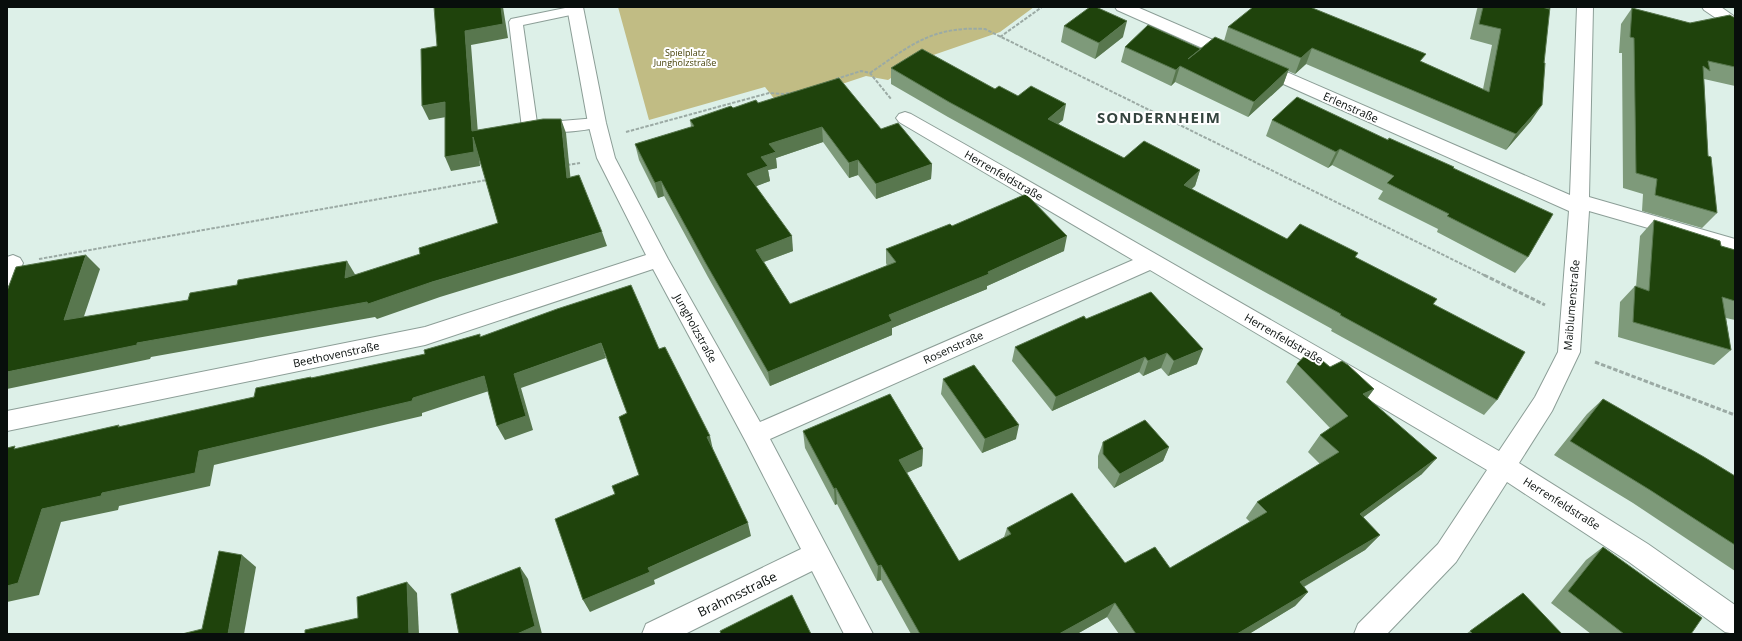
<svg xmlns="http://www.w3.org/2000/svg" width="1742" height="641" font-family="'Open Sans',sans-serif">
<rect width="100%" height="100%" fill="#ddf0e8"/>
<path fill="#c1bc84" d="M618 7H1034L1000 32 916 61 888 80 866 76 779 105 765 87 649 120Z"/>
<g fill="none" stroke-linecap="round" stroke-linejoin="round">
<g stroke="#8c9e97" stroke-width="2">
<path id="service" d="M570 7H580L582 10 580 13 523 25 537 123 597 118 602 120 604 123 602 126C579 133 554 132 530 133L525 131 522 128 509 22 511 19 516 18Z"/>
</g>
<g stroke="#8c9e97" stroke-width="2">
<g id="minor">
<path d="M567 7H583L606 123 615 158 668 259 760 422 1133 260 899 122 896 118 899 114 905 112 911 114 966 145 1499 451 1535 397 1558 352 1569 211 1117 10 1115 7H1137L1570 195 1577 7H1593L1589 197 1735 239V253L1589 211 1580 352 1552 411 1519 463 1648 544 1735 605V634L1725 632 1629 562 1507 482 1456 562 1387 634H1354L1358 624 1438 544 1487 470 1150 270 770 439 873 634H844L812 571 685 634H642L646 624 801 549 746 442 653 269 425 345 7 431V411L425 327 646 255 597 158 588 123Z"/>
<path d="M1702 7H1721L1735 17V29L1729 27 1704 10Z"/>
<path d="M13 255 20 258 23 263 14 284 7 286V257Z"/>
</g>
</g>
<g stroke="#9baaa4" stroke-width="2" stroke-dasharray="3.5 1.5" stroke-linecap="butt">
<path d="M1000 37 1042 7"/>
<path d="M870 73C911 45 932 26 985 29L1486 276"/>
<path d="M836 79 861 71 870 73 891 99"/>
<path d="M626 132 769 93 783 94 797 92"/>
<path d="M567 165 580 163"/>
<path d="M39 259 487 180"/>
</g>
<g stroke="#9baaa4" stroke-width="3" stroke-dasharray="4.5 2" stroke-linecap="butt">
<path d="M1484 275 1545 305"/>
<path d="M1595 362 1735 415"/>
</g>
<use href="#service" fill="#fff" fill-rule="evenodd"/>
<use href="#minor" fill="#fff" fill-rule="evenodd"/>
</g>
<g fill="#7e9a7a">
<path d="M1478 7H1550L1531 121 1506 150 1306 64 1295 74 1288 71 1283 85 1248 117 1175 82 1171 86 1121 62 1125 47 1200 50 1224 41 1228 27 1422 62 1483 89 1492 45 1470 39 1477 9Z"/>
<path d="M1632 8 1690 23 1735 17V86L1704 79 1708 156 1717 213 1702 228 1642 211 1643 194 1623 188 1622 53H1619L1621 24Z"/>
<path d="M1064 26 1123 37 1095 59 1061 42Z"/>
<path d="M891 68 995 89 1063 120 1058 124 1124 158 1200 170 1195 186 1191 189 1287 239 1355 257 1433 304 1497 400 1484 415 1331 331 1332 329 948 117 891 84Z"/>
<path d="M758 103 881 129 932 164 931 179 876 199 858 175 849 178 823 142 776 158 777 168 768 170 770 181 756 186 793 251 764 262 790 304 887 266 886 263V249L952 226 1064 251 987 286V289L892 328V335L770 386 708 277 664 196 658 198 639 160 635 144 691 127 690 120 733 108Z"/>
<path d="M1272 120 1388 140 1453 168 1528 257 1515 273 1437 232 1438 229 1378 199 1383 191 1332 165 1328 168 1266 136Z"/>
<path d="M1654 220 1721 246 1735 250V320L1726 318 1731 350 1714 365 1618 337 1620 302 1635 286 1636 287 1640 236Z"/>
<path d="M1086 319 1197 364 1168 376 1161 368 1143 376 1139 372 1052 411 1012 361 1015 347Z"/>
<path d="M1297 364 1330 367 1374 389 1367 398 1422 474 1363 517 1380 535 1365 550 1304 587 1308 592 1295 606 1249 634H1119L1107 617 1077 634H911L881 580 877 581 837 504 835 505 805 448 803 431 923 449 922 466 907 473 959 561 1004 537 1007 528 1125 563 1170 568 1250 522 1246 518 1257 502 1320 464 1308 452 1320 435 1330 428 1286 382Z"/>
<path d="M943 379 1016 439 982 453 941 394Z"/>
<path d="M1603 399 1735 476V571L1633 503 1554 455 1587 414Z"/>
<path d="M1103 442 1169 447 1163 461 1114 488 1098 468V456Z"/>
<path d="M1603 547 1691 634H1591L1551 603 1586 560Z"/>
<path d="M1470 631 1562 634H1466Z"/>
</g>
<g fill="#58774e">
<path d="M501 7H503L508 38 471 45 479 146 472 131 465 31Z"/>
<path d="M1127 21 1123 37 1095 59 1099 43Z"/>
<path d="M1312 48 1306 64 1295 74 1301 58Z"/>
<path d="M1180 66 1175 82 1171 86 1176 70Z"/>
<path d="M1289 69 1283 85 1248 117 1254 102Z"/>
<path d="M445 102 452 116 429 120 422 106Z"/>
<path d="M1066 104 1063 120 1045 135 1048 119Z"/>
<path d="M1542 105 1531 121 1506 150 1516 134Z"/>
<path d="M561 119 566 133 572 193 567 178Z"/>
<path d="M822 127 823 142 776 158 777 168 768 170 770 181 749 189 747 174 761 157 769 144Z"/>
<path d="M473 137 479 152 480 166 451 171 445 157Z"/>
<path d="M1340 149 1332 165 1328 168 1336 152Z"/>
<path d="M858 160V175L849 178V163Z"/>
<path d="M932 164 931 179 876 199V184Z"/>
<path d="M1200 170 1195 186 1179 201 1184 185Z"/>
<path d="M661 181 664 196 658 198 655 183Z"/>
<path d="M602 232 607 246 440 297 377 319 375 317 151 357 150 359 7 389V372L137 343 432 282Z"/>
<path d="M792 236 793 251 758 264 756 250Z"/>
<path d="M1067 236 1064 251 987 286V289L892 328V335L770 386 768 372 889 315 988 272Z"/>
<path d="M86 255 100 269 78 334 64 320Z"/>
<path d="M347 261 356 276 345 278Z"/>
<path d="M601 343 606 358 521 388 533 430 505 440 497 426 514 374Z"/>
<path d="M1203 349 1197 364 1168 376 1174 361Z"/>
<path d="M1167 353 1161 368 1143 376 1148 361Z"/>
<path d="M1145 357 1139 372 1052 411 1056 397Z"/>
<path d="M484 376 492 390 422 413V416L214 465 210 486 119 506 118 510 61 522 39 595 7 602V586L42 509 102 493 199 451Z"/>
<path d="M1374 389 1361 407 1363 394Z"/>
<path d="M1019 425 1016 439 982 453 985 439Z"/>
<path d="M710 436 713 450 707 437Z"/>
<path d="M1169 447 1163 461 1114 488 1120 474Z"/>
<path d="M923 449 922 466 899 476V460Z"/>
<path d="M1437 458 1422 474 1346 530 1360 514Z"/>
<path d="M836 488 837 504 835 505 834 489Z"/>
<path d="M748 523 751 536 654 580 655 584 590 612 583 600 648 568Z"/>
<path d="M1380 535 1365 550 1288 596 1300 582Z"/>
<path d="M242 555 256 567 244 634H228Z"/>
<path d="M881 565V580L877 581 878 566Z"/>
<path d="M520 567 528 579 542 634H517Z"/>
<path d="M407 582 417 593 419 634H409Z"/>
<path d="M1308 592 1295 606 1249 634H1237Z"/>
<path d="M1115 603 1107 617 1077 634H1059Z"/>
</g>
<g fill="#1f430c" stroke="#58774e">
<path d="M434 7H501L503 24 465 31 472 131 543 119H561L567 178 579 175 602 232 432 282 368 304 367 302 137 343V345L7 372V291L16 267 86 255 64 320 188 300 190 293 237 285 238 280 347 261 345 278 420 254 419 248 498 223 473 137 474 152 445 157V102L422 106 421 49 437 46Z"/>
<path d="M1090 7H1096L1127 21 1099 43 1064 26Z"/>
<path d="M1253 7H1310L1426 54 1420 61 1489 92 1501 29 1479 24 1483 7H1542L1549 9 1548 7H1550L1544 63H1545L1542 105 1516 134 1312 48 1301 58 1228 27Z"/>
<path d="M1632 8 1690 23 1730 15 1733 17H1735V67L1708 61 1710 71 1703 66 1708 156 1711 157 1717 213 1655 195 1657 179 1636 173 1634 38 1630 37Z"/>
<path d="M1148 25 1201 49 1188 59 1215 37 1289 69 1254 102 1180 66 1176 70 1125 47Z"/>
<path d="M922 49 995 89 999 86 1018 96 1031 86 1066 104 1048 119 1124 158 1144 141 1200 170 1184 185 1287 239 1300 224 1358 253 1355 257 1437 299 1433 304 1525 352 1497 400 1340 315 1341 314 949 102 891 68Z"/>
<path d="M839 78 881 129 898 123 932 164 876 184 858 160 849 163 822 127 769 144 776 152 761 157 768 166 747 174 792 236 756 250 790 304 896 262 886 249 950 224 952 226 1026 194 1067 236 988 272 989 274 889 315 892 321 768 372 705 262 661 181 655 183 635 144 694 126 690 120 731 106 733 108 756 100 758 103Z"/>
<path d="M1297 97 1388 140 1389 138 1454 167 1453 168 1553 214 1528 257 1447 216 1449 214 1387 183 1394 176 1340 149 1336 152 1272 120Z"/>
<path d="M1654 220 1720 241 1721 246 1735 250V301L1722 297 1731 350 1633 322 1635 286 1649 291Z"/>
<path d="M631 285 659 349 665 347 710 436 707 437 748 523 648 568 650 572 583 600 555 519 615 494 612 486 639 475 619 417 627 413 601 343 514 374 526 416 511 421 497 426 484 376 413 398 412 401 199 451 195 473 102 493 101 496 42 509 18 583 7 586V448L15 446 14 449 119 425 118 427 254 397 256 388 311 377V378L425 354 424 350 480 334V337L557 309Z"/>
<path d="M1151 292 1203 349 1174 361 1167 353 1148 361 1145 357 1056 397 1015 347 1084 316 1086 319Z"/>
<path d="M1310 350 1330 367 1342 361 1348 365 1374 389 1363 394 1437 458 1360 514 1380 535 1300 582 1308 592 1237 634H1136L1115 603 1059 634H920L881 565 878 566 836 488 834 489 803 431 890 394 923 449 899 460 959 561 1011 534 1007 528 1072 493 1125 563 1155 547 1170 568 1267 512 1257 502 1339 452 1320 435 1348 416 1297 364Z"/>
<path d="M974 365 1019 425 985 439 943 379Z"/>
<path d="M1603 399 1704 457 1735 476V545L1650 490 1570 441Z"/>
<path d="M1145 420 1169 447 1120 474 1103 454V442Z"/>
<path d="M1603 547 1702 618 1691 634H1624L1568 591Z"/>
<path d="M219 551 242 555 228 634H182L202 629Z"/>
<path d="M520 567 535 626 517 634H459L451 594Z"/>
<path d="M407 582 409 634H305V630L358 618 357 597Z"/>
<path d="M1523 593 1562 634H1473L1470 631Z"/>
<path d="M792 595 811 634H721L720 631Z"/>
</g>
<g text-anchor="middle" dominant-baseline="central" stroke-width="4" stroke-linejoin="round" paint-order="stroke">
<g font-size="9" fill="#464108" stroke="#fff">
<text x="685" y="52">Spielplatz<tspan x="685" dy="10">Jungholzstraße</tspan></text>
</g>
<g font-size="11" fill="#080e0c" stroke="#fff">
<text transform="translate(1351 107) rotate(24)">Erlenstraße</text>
<text transform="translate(1004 175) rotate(30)">Herrenfeldstraße</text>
<text transform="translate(1571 305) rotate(-85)">Maiblumenstraße</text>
<text transform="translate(696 328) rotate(61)">Jungholzstraße</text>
<text transform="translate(1284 338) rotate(30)">Herrenfeldstraße</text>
<text transform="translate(953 347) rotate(-24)">Rosenstraße</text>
<text transform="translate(336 354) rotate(-12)">Beethovenstraße</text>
<text transform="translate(1562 503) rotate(32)">Herrenfeldstraße</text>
</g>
<g font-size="13" fill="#080e0c" stroke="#fff">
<text transform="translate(737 594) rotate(-26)">Brahmsstraße</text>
</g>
<g font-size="15" font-weight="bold" letter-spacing="1" fill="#34443e" stroke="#fff">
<text x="1159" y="117">SONDERNHEIM</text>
</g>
</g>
<rect width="1742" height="641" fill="none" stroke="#080e0c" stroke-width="16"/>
</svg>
